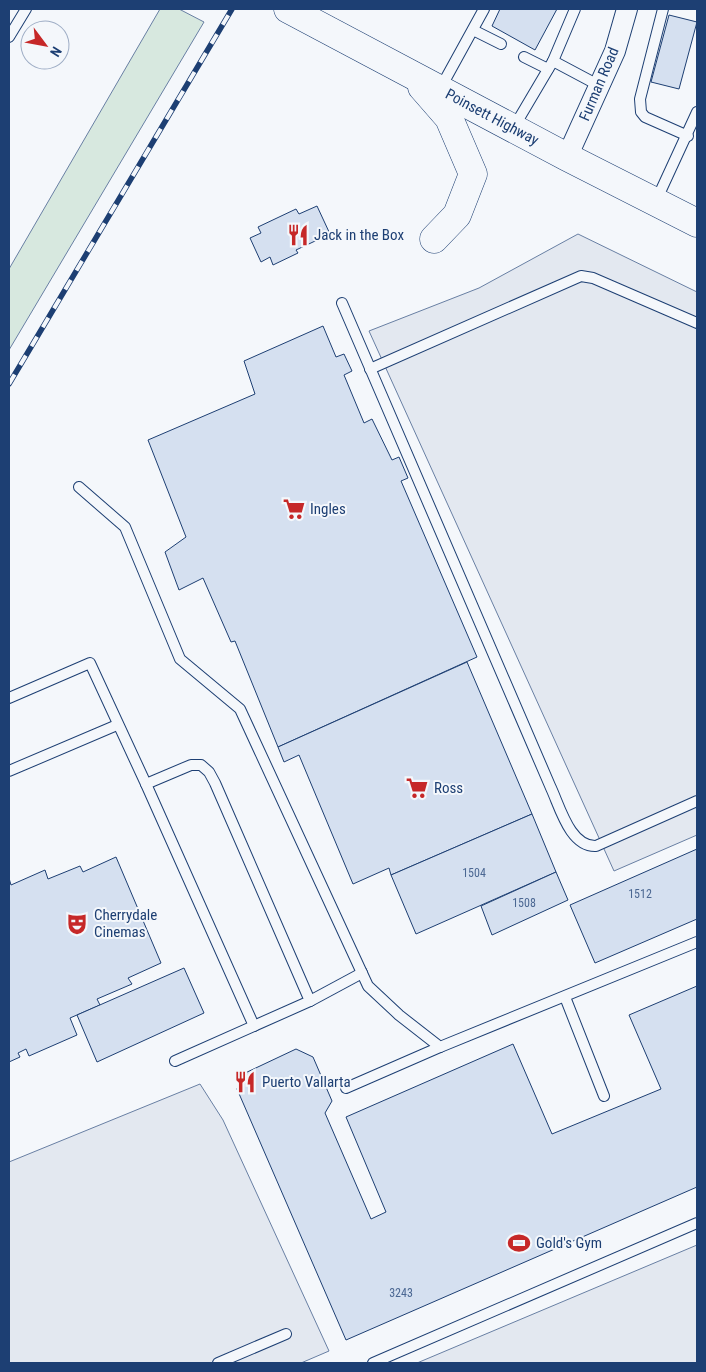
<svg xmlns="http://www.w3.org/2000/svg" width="706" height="1372" font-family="'Roboto Condensed',sans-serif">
<rect width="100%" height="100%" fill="#f4f7fb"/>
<path fill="#d7e8df" stroke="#687fa3" d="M160 9H179L204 22 9 350V269Z"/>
<g fill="#e3e8f0" stroke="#687fa3">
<path d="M578 234 697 292V835L614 871 369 331 479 288Z"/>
<path d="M200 1084 223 1120 329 1351 301 1363H9V1162Z"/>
<path d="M697 1245V1363H417Z"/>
</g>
<g fill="#d5e0f0" stroke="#1d3f73">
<path d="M500 9H557L535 50 492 26Z"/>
<path d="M669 15 697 22 679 89 651 82Z"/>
<path d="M317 206 330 234 296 250 298 253 273 265 270 257 261 262 250 238 261 233 258 227 296 209 299 214Z"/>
<path d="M323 326 336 357 344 354 352 371 344 375 364 423 372 419 392 460 399 457 408 478 401 481 477 657 278 747 235 641 231 642 203 578 179 590 165 552 186 537 148 440 255 394 244 361Z"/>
<path d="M467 662 532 814 391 875 389 868 353 884 299 755 284 762 278 747Z"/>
<path d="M532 814 556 872 416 934 391 875Z"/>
<path d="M697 849V919L595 963 570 905Z"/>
<path d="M116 857 161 963 128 978 132 984 97 999 100 1005 70 1018 77 1035 29 1056 26 1049 18 1053 20 1057 9 1062V878L11 885 45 870 48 879 80 866 83 872Z"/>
<path d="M556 872 568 900 492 935 481 906Z"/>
<path d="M184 968 204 1013 97 1062 77 1015Z"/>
<path d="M697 986V1187L346 1340 237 1089 243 1074 296 1049 313 1057 332 1101 325 1113 371 1219 386 1212 346 1117 513 1044 552 1134 661 1089 629 1015Z"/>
</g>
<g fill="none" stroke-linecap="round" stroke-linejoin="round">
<g stroke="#1d3f73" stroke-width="12">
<g id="service">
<path d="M575 9 553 61 600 86"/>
<path d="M663 9 640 99 641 112 645 117 688 136"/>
<path d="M473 30 501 44"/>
<path d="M9 37 26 9"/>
<path d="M524 57 548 69"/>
<path d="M440 89 484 9"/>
<path d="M514 127 553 61"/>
<path d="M656 201 697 112"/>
<path d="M342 303 551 788C560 807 570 847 596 846L697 801"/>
<path d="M370 369 581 276 593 278 697 323"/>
<path d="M79 487 125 527 180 659 240 709 368 986 399 1015 440 1047 697 942"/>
<path d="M9 698 90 663 146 784 191 765H201L209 772 215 783 310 1001 175 1061"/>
<path d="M9 771 117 725"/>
<path d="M146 784 254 1026"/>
<path d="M565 997 604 1096"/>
<path d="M310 1001 362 973"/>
<path d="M346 1088 440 1047"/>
<path d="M218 1363 286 1334"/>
<path d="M373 1363 697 1223"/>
</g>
</g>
<g stroke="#1d3f73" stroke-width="22">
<path id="minor" d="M567 157 615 51 627 9"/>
</g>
<g stroke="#1d3f73" stroke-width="29">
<g id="trunk">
<path d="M288 9 567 157 697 223"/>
<path d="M422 87 449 118 473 174 457 215 434 239"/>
</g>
</g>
<use href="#service" stroke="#f4f7fb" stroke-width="10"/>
<use href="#minor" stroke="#f4f7fb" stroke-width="20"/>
<use href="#trunk" stroke="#f4f7fb" stroke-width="28"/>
<g stroke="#1d3f73" stroke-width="5.5">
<path id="rail" d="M9 384 232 9"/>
</g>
<use href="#rail" stroke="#f4f7fb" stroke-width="4" stroke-dasharray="11" stroke-linecap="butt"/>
</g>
<defs>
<g id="restaurant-bare" transform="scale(1.725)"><path d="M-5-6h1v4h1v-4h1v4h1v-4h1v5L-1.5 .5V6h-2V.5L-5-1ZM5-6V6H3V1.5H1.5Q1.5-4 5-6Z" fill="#c62828" stroke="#f4f7fb" stroke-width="2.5" paint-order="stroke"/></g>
<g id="supermarket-bare" transform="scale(1.725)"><path d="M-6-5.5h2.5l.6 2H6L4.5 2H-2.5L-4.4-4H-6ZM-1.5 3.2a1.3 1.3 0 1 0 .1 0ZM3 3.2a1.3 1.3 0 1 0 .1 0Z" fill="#c62828" stroke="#f4f7fb" stroke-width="2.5" paint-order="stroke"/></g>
<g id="theatre-bare" transform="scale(1.725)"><path d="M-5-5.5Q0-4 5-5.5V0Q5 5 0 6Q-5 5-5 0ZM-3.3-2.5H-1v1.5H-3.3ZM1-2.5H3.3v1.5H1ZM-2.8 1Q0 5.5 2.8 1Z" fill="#c62828" stroke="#f4f7fb" stroke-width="2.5" paint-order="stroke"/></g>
<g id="stadium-bare" transform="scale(1.725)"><path d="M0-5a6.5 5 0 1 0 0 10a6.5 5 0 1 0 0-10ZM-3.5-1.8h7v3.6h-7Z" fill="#c62828" stroke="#f4f7fb" stroke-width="2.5" paint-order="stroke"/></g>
</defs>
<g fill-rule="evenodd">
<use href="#restaurant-bare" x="298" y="235"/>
<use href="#supermarket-bare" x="294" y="509"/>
<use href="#supermarket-bare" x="417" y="788"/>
<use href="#theatre-bare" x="77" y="924"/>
<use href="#restaurant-bare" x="245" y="1082"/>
<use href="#stadium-bare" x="519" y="1243"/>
</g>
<g text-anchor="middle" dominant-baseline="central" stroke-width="4" stroke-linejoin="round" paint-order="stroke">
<g font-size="12" fill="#4b6792">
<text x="474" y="873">1504</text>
<text x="640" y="894">1512</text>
<text x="524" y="903">1508</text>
<text x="401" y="1293">3243</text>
</g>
<g font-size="15" fill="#1d3f73" stroke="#f4f7fb">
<text transform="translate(599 84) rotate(-67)">Furman Road</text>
<text transform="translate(492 117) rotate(28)">Poinsett Highway</text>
</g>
<g font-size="15" fill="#1d3f73" stroke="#f4f7fb" text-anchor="start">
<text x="314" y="235">Jack in the Box</text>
<text x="310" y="509">Ingles</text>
<text x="434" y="788">Ross</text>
<text x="94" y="915">Cherrydale<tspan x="94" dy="17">Cinemas</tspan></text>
<text x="262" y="1082">Puerto Vallarta</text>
<text x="536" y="1243">Gold's Gym</text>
</g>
</g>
<rect width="706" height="1372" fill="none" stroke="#1d3f73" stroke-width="20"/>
<g transform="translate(45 45) rotate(122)"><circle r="24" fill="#f4f7fb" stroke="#9eadc5"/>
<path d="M0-4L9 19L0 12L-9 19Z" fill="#c62828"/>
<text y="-8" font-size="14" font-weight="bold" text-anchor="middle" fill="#1d3f73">N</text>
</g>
</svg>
